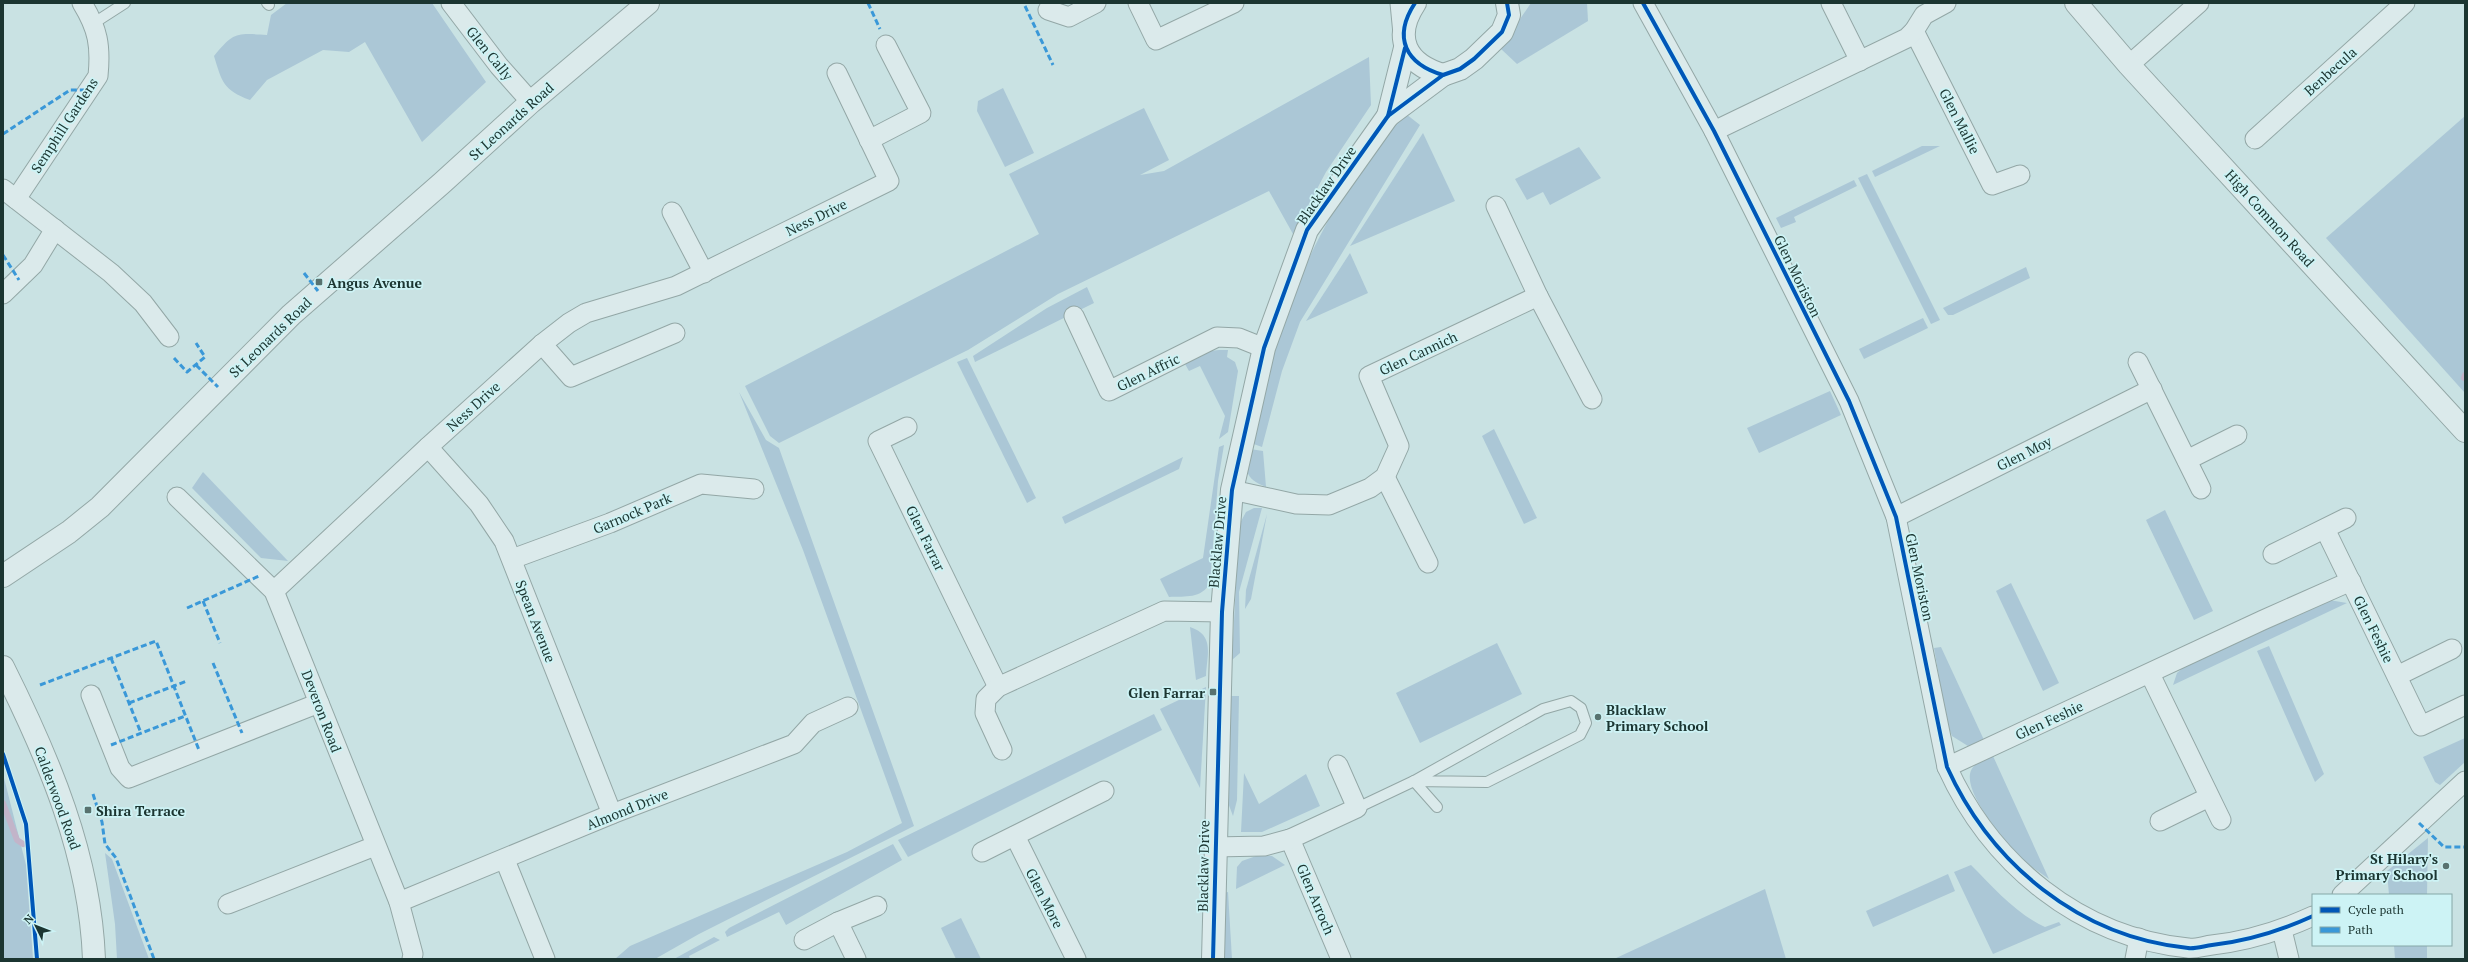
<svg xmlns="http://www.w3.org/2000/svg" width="2468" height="962" font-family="'PT Serif',serif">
<rect width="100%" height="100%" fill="#c9e2e3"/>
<g fill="#abc7d6">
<path d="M287 3H432L486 82 422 142 365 42 349 52 323 50 267 80 250 100C223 90 222 82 214 56 234 32 236 33 267 35L271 15Z"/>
<path d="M1531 3H1587L1588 21 1517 64 1500 48Z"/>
<path d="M1369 57 1371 105 1326 172 1293 234 1269 191 1058 294 968 350 779 443 770 436 745 386 1039 234 1009 174 1144 108 1169 160 1140 175 1164 171Z"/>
<path d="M1003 88 1034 153 1005 167 977 111 978 101Z"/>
<path d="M1406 114 1420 125 1300 322 1282 371 1262 447 1251 443C1258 413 1264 382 1273 352 1296 273 1347 171 1406 114Z"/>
<path d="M2465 116V393L2326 238Z"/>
<path d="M1423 133 1455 201 1350 246Z"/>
<path d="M1922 146H1940L1875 177 1872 171Z"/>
<path d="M1579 147 1601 178 1550 205 1543 192 1527 200 1515 179Z"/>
<path d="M1867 174 1940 320 1931 324 1858 178Z"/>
<path d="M1854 180 1857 186 1794 217 1796 222 1781 228 1776 218Z"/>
<path d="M1350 253 1368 293 1306 321Z"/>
<path d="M2026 267 2030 278 1953 315H1948L1943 308Z"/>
<path d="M1087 287 1094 303 975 362 973 356 1047 308Z"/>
<path d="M1923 318 1928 328 1864 359 1859 349Z"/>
<path d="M1219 350H1228L1227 357 1235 362 1238 371 1228 432 1219 439 1225 416 1200 366 1189 371 1185 364 1210 351Z"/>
<path d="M967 358 1036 498 1027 503 957 362Z"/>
<path d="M1830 391 1841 415 1759 453 1747 428Z"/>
<path d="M739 392 766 440 779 448 914 826 699 934 655 959H615L630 946 847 852 902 823 803 550Z"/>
<path d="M1494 429 1537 518 1524 524 1482 436Z"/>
<path d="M1224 445 1218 481 1210 583C1201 599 1186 596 1169 597L1160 579 1203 558 1219 447Z"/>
<path d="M1250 449 1263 451 1266 487C1244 478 1244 470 1250 449Z"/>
<path d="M1183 457 1179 469 1065 524 1062 517Z"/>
<path d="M203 472 288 561 261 558 192 488Z"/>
<path d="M1254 508H1262L1239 592 1240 653 1232 660 1239 525 1246 512Z"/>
<path d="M2165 510 2213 611 2194 620 2146 520Z"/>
<path d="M1267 514 1251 599 1245 609 1246 590Z"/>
<path d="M2011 583 2059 683 2043 691 1996 591Z"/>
<path d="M2329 600 2347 603 2173 685 2177 673 2185 666Z"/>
<path d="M1190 627C1215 635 1207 655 1206 676L1196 680Z"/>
<path d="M1497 643 1522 694 1420 743 1396 693Z"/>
<path d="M2269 646 2324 774 2315 782 2257 651Z"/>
<path d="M1941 647 1984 740 1968 746 1952 736 1947 723 1934 648Z"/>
<path d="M1206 687 1200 788 1160 709Z"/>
<path d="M1231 696H1239L1237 800 1233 816 1227 800Z"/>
<path d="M1154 714 1162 730 908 857 898 840Z"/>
<path d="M2465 738V762L2440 785 2435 782 2423 757Z"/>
<path d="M1993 756 2049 879C2041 873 2032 868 2025 861 2008 846 1966 797 1970 774 1972 763 1984 760 1993 756Z"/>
<path d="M1244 773 1259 804 1306 774 1320 806 1262 832H1241Z"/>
<path d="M3 774 26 865 33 959H3Z"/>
<path d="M2428 838 2427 895H2389L2387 871Z"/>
<path d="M893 844 902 860 786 925 779 912 727 937 725 932 729 928Z"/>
<path d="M105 853 112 859 149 959H117L115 924Z"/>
<path d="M1259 855 1272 856 1285 865 1236 889 1237 867 1242 861Z"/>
<path d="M1971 865C1994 888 2015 913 2045 927L2059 922 2061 925 1993 954 1954 872Z"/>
<path d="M1948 874 1955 891 1873 927 1866 911Z"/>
<path d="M1765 889 1786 959H1614Z"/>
<path d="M1228 892 1232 959H1223L1224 893Z"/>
<path d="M961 918 981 959H956L941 928Z"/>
<path d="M714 937 720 940 689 956 690 959H674Z"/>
<path d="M2394 945H2427V959H2395Z"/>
</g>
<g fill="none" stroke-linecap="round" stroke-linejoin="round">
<g stroke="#c2b4c9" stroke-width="6">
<path d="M2464 378 2465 375"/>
<path d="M3 803 17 840 23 844"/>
</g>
<g stroke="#93a7a6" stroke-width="12">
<g id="service">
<path d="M267 3 269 5"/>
<path d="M94 23 125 3"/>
<path d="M1414 781 1437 807"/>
<path d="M1357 808 1414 781 1543 709 1571 701 1581 708 1586 723 1580 735 1487 782 1414 781"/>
</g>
</g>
<g stroke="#93a7a6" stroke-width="21">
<g id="minor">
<path d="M451 3 499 66 531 102"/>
<path d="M1138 3 1156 40 1234 3"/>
<path d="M1400 3 1403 34"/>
<path d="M1643 3 1714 131 1849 401 1896 517 1947 767C1991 864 2079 937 2188 948 2195 949 2204 946 2212 945 2248 941 2280 931 2313 916"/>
<path d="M1831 3 1860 61"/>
<path d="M1048 10 1069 17 1096 3"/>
<path d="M1914 31 1992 185 2020 175"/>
<path d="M2129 65 2199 3"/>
<path d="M1714 131 1907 38 1914 31 1924 15 1946 3"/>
<path d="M2255 139 2405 3"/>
<path d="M869 140 921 113 886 45"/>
<path d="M3 189 111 273 143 303 169 337"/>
<path d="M16 199 98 76C101 46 98 29 82 3"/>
<path d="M1496 206 1538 296 1592 399"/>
<path d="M672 212 704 273"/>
<path d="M3 294 33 265 55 229"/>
<path d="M1074 316 1109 391 1217 337 1239 338 1264 348"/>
<path d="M542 344 571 377 675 333"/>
<path d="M2138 362 2201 489"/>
<path d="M907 427 878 441 998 687"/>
<path d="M428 447 479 504 504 541 612 814"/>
<path d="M2187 460 2237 435"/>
<path d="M1385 477 1428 563"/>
<path d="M1232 490 1296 504 1329 505 1370 488 1385 477 1399 446 1369 376 1538 296"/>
<path d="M177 497 274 591 399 902 413 954 412 959"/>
<path d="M1896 517 2152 389"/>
<path d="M2325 529 2421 726 2465 705"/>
<path d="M2273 554 2346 518"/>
<path d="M512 559 610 523 701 484 754 489"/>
<path d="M274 591 428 447 542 344 569 323 586 313 676 286 889 181 837 73"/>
<path d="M2150 674 2221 820"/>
<path d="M2397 676 2452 649"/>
<path d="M91 695 120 768 129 778 319 703"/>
<path d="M1002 750 985 713 986 699 998 687 1164 611 1222 612"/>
<path d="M1947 767 2263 620 2351 581"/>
<path d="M2160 821 2209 797"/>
<path d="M1015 836 1076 959"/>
<path d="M1290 839 1341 959"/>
<path d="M1214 847 1264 846 1290 839 1357 808 1338 765"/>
<path d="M982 852 1104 791"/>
<path d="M505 860 545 959"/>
<path d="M2342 895 2465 781"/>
<path d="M399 902 612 814 794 744 813 723 848 707"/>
<path d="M228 904 375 846"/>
<path d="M838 922 856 959"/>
<path d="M2282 930 2289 959"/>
<path d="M804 940 838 922 877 906"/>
<path d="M2135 959 2139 938"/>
</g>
</g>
<g stroke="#93a7a6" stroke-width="24">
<g id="tertiary">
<path d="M1415 3C1392 38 1406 64 1443 75"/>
<path d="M2076 3 2129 65 2465 431"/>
<path d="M1388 116 1405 48"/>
<path d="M3 576 69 532 100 507 291 315 442 183 531 102 648 3"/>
<path d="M3 667C49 759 90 855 94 959"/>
<path d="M1213 959 1222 612 1232 490 1264 348 1307 230 1388 116 1443 75 1460 69 1474 59 1502 32 1509 15 1507 3"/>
</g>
</g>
<use href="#service" stroke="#dbeaeb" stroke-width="10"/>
<use href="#minor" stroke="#dbeaeb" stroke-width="19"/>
<use href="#tertiary" stroke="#dbeaeb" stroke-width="22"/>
<g stroke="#3a98d8" stroke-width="3" stroke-dasharray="6 3" stroke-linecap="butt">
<path d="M868 3 880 29"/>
<path d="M1025 6 1053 65"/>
<path d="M3 134 70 90H89"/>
<path d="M3 255 19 280"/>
<path d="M304 273 318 291"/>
<path d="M174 358 187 372 205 357 196 343"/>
<path d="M196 365 218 387"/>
<path d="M203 601 220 643"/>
<path d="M187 608 259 576"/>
<path d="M111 658 141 733"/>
<path d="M213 663 242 733"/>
<path d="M40 685 156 641 199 750"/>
<path d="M129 703 187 681"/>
<path d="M111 745 185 716"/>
<path d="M93 794 102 822 105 844 116 858 154 959"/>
<path d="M2419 823 2444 847H2465"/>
</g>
<g stroke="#cdf3f5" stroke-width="6">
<g id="cycleway">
<path d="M1415 3C1392 38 1406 64 1443 75"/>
<path d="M1643 3 1714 131 1849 401 1896 517 1947 767C1991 864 2079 937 2188 948 2195 949 2204 946 2212 945 2248 941 2280 931 2313 916"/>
<path d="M1388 116 1405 48"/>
<path d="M3 754 26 824 37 959"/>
<path d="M1213 959 1222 612 1232 490 1264 348 1307 230 1388 116 1443 75 1460 69 1474 59 1502 32 1509 15 1507 3"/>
</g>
</g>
<use href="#cycleway" stroke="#0057b8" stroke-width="4"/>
</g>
<g fill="#58726f" stroke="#cdf3f5" stroke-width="1.5">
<rect x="315" y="278" width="8" height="8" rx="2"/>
<rect x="1209" y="688" width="8" height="8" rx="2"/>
<circle cx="1598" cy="717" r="4"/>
<rect x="84" y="806" width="8" height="8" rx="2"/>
<circle cx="2446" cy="866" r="4"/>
</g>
<g text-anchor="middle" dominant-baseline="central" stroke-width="3.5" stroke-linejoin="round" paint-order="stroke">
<g font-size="14" fill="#1b3531" stroke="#cdf3f5">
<text transform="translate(490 53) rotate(51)">Glen Cally</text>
<text transform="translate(2330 71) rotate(-42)">Benbecula</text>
<text transform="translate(511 121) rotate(-42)">St Leonards Road</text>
<text transform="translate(1960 121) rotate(63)">Glen Mallie</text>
<text transform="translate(64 125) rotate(-57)">Semphill Gardens</text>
<text transform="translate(1326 185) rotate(-55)">Blacklaw Drive</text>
<text transform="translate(816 217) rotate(-26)">Ness Drive</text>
<text transform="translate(2270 218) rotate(48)">High Common Road</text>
<text transform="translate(1798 276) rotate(64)">Glen Moriston</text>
<text transform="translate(270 337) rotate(-44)">St Leonards Road</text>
<text transform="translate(1418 353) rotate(-25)">Glen Cannich</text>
<text transform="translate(1148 372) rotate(-26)">Glen Affric</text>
<text transform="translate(473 406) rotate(-42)">Ness Drive</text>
<text transform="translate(2024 453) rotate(-27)">Glen Moy</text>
<text transform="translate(632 513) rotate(-23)">Garnock Park</text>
<text transform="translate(926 538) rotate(64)">Glen Farrar</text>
<text transform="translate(1217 542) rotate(-85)">Blacklaw Drive</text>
<text transform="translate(1920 577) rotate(78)">Glen Moriston</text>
<text transform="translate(536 621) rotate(69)">Spean Avenue</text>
<text transform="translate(2374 629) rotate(64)">Glen Feshie</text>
<text transform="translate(322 711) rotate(69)">Deveron Road</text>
<text transform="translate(2049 720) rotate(-25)">Glen Feshie</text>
<text transform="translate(58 798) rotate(70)">Calderwood Road</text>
<text transform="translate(627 809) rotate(-22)">Almond Drive</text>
<text transform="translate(1203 866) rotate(-89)">Blacklaw Drive</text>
<text transform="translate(1045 898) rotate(63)">Glen More</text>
<text transform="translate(1316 899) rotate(67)">Glen Arroch</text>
</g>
<g font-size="14" font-weight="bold" fill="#1b3531" stroke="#cdf3f5" text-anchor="start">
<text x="327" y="282">Angus Avenue</text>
<text x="1205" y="692" text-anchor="end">Glen Farrar</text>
<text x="1606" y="709">Blacklaw<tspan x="1606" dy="16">Primary School</tspan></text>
<text x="96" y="810">Shira Terrace</text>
<text x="2438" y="858" text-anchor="end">St Hilary's<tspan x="2438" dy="16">Primary School</tspan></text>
</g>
</g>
<rect width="2468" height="962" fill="none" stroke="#1b3531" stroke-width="8"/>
<rect x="2312" y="894" width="140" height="52" fill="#cdf3f5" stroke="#86a7a7"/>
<rect x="2320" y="907" width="20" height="6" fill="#0057b8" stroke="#86a7a7"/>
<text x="2348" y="914" font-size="12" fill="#1b3531">Cycle path</text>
<rect x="2320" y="927" width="20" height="6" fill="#3a98d8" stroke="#86a7a7"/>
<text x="2348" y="934" font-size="12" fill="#1b3531">Path</text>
<g transform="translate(36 926) rotate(313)" stroke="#cdf3f5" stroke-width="3" paint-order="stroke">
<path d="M0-3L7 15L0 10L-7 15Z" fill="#1b3531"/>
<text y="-6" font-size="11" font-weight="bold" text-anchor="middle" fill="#1b3531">N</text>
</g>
</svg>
